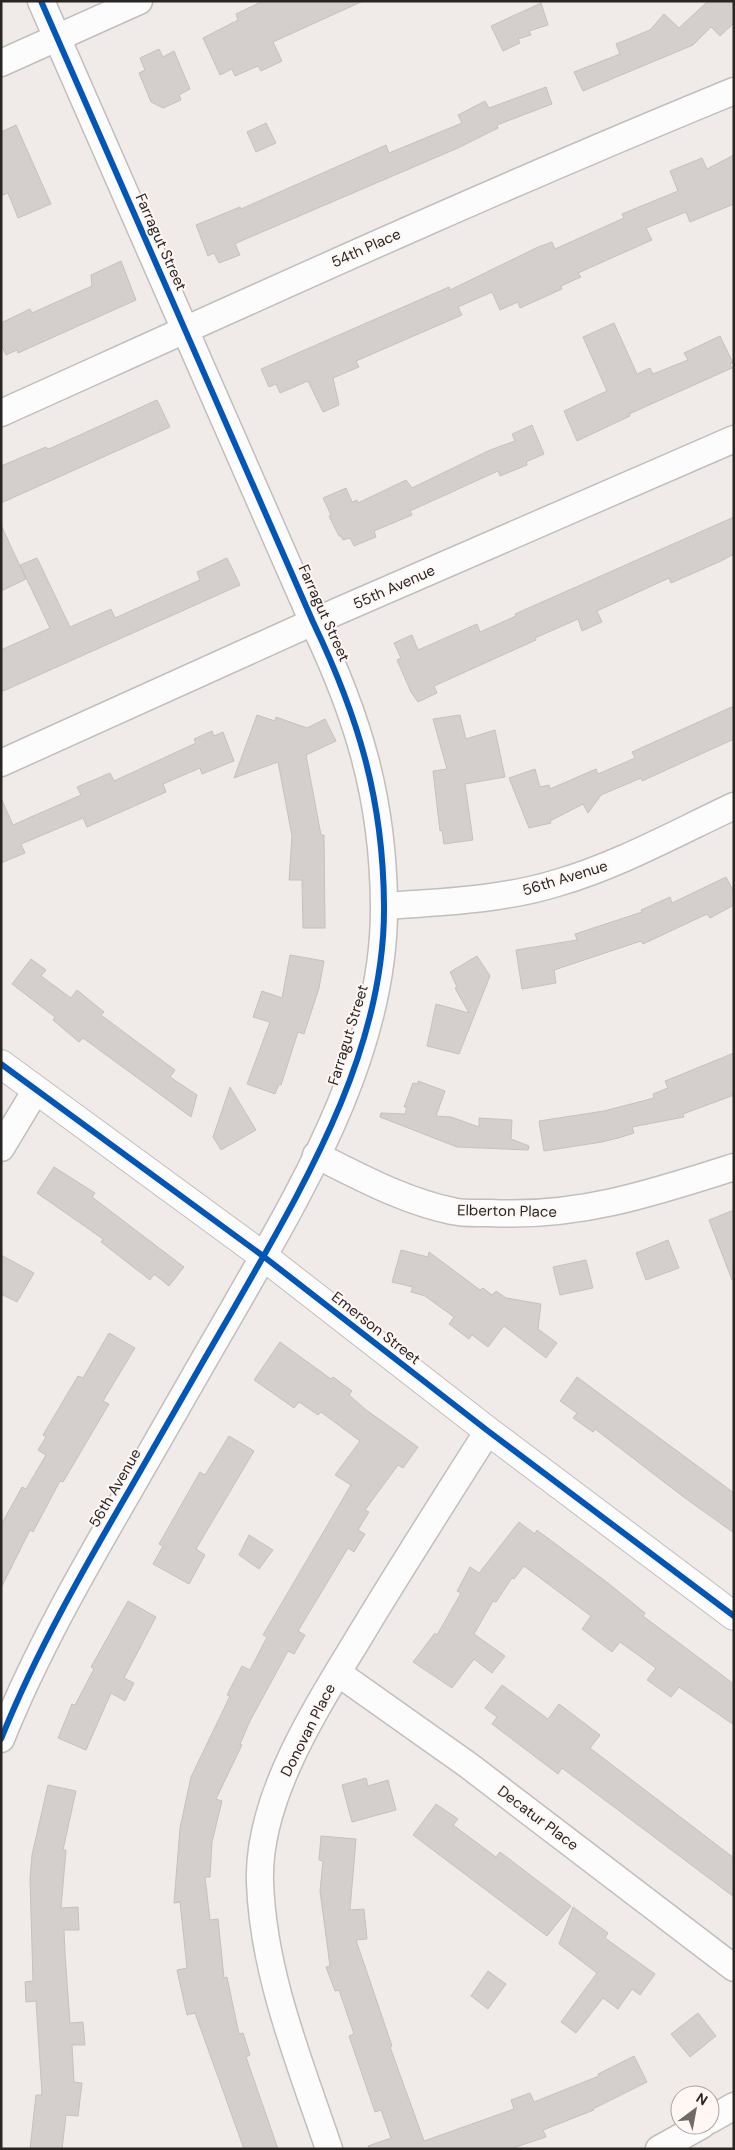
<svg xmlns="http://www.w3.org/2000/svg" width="735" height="2150" font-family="'DM Sans',sans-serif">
<rect width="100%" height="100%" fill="#f0eae8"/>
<g fill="#d4cfcd" stroke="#c6c1bf">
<path d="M263 1H363L273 42 282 61 261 71 258 66 235 76 232 69 220 75 203 38 238 20 236 14Z"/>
<path d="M708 1H734V23L720 36 711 27 693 45 583 91 574 72 620 54 616 44 650 30 664 14 679 28Z"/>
<path d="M541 3 548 25 529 31 531 35 518 39 520 43 503 51 491 26Z"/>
<path d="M159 49 163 57 174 51 190 89 179 95 181 100 163 108 151 102 139 73 145 70 140 58Z"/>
<path d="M546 87 552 104 497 125 498 128 458 148 241 241 235 244 240 255 219 263 214 253 208 256 196 225 240 207 241 209 386 145 389 153 462 123 458 115 485 101 489 108Z"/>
<path d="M266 123 276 143 256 152 247 132Z"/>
<path d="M16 125 51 204 18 218 8 193 1 196V132Z"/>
<path d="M734 155V204L690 222 686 212 646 228 652 240 578 273 581 277 561 286 562 289 520 308 518 302 500 310 492 292 458 307 462 315 356 361 359 367 333 378 339 405 323 412 308 381 280 393 276 384 269 387 261 369 449 287 450 290 538 247 552 242 555 249 624 218 622 214 678 191 670 171 702 158 707 169Z"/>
<path d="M121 261 136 300 18 353 17 350 6 355 1 344V323L30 309 32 313 92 286 91 275Z"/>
<path d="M614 323 637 374 650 368 653 374 688 360 684 353 720 336 733 363 730 364 732 368 629 414 630 416 577 441 564 411 607 391 583 337Z"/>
<path d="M157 400 170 427 1 503V466L46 447 47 449 51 448Z"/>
<path d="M532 425 544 454 526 462 527 465 500 476 498 471 410 511 412 515 374 531 376 537 354 546 350 538 343 540 341 536H339L329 516 331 515 323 498 346 488 352 502 357 500 358 503 406 480 412 488 490 450 515 441 512 434Z"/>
<path d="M734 517V554L721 561 671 583 669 578 597 611 602 622 582 631 578 619 535 638 536 640 434 686 437 693 418 702 411 692 397 660 401 658 394 643 412 635 418 650 477 624 480 632 516 616 515 614Z"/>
<path d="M1 525 26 579 1 591Z"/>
<path d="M37 558 70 627 111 609 115 618 200 580 197 572 227 558 240 585 1 692V650L50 628 20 565Z"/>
<path d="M734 706V739L642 781 641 778 601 795 588 813 583 804 550 821 551 823 529 828 509 778 535 769 540 787 549 785 550 789 596 769 598 774 635 758 632 752Z"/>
<path d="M257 715 275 721 276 717 307 728 325 719 336 741 306 755 321 835H324L325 928H303L302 880H289L292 836 278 762 234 778Z"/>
<path d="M460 715 466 739 495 730 505 777 465 784 473 840 444 844 442 830 440 831 433 771 447 769 433 719Z"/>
<path d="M212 731 214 736 223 732 234 761 202 774 200 768 163 784 166 792 87 827 83 818 21 844 25 853 1 863V798L13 825 81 795 77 787 110 773 114 781 196 743 194 739Z"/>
<path d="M726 877 734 892V905L710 918 707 914 643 944 641 941 554 970 556 983 522 989 516 950 577 940 575 934 642 912 641 910 670 897 672 903Z"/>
<path d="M290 955 324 961 319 988 304 1034 298 1032 281 1085 279 1084 275 1094 247 1084 270 1022 253 1017 262 991 282 998Z"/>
<path d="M477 956 490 976 459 1054 427 1046 436 1004 469 1013 455 988 457 987 450 972Z"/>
<path d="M31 959 46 970 41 976 71 998 77 990 104 1012 101 1015 175 1070 170 1077 197 1095 191 1117 83 1038 79 1042 53 1020 55 1017 12 984Z"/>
<path d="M734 1053V1095L683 1114 684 1117 632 1127 634 1133 622 1137 602 1142 544 1151 539 1121 604 1111 654 1098 653 1094 668 1088 665 1081Z"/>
<path d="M418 1081 445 1091 436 1116 451 1117 479 1127V1118L512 1120 511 1139 529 1146 528 1150 457 1147 380 1117 381 1113 405 1114 407 1107H404L413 1083 418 1084Z"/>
<path d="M230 1087 256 1130 221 1150 213 1137Z"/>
<path d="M54 1167 95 1193 92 1197 184 1267 169 1286 154 1274 150 1280 101 1242 103 1239 37 1193Z"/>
<path d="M734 1210V1280H732L709 1220Z"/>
<path d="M668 1240 679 1268 646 1280 636 1253Z"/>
<path d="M401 1250 428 1257 429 1252 480 1290 483 1288 492 1295 496 1291 506 1298 541 1304 538 1329 557 1343 546 1358 504 1326 488 1347 472 1335 469 1339 449 1324 454 1317 425 1296 411 1292 413 1287 392 1282Z"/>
<path d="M1 1255 34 1273 17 1302 1 1294Z"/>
<path d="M586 1260 593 1288 560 1295 553 1267Z"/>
<path d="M109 1333 135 1348 103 1401 109 1404 63 1482 60 1481 33 1532 30 1530 1 1588V1525L22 1487 26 1489 46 1455 38 1450 46 1437 43 1435 78 1376 83 1378Z"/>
<path d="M280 1342 331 1379 333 1377 352 1391 349 1395 365 1409 418 1447 403 1468 398 1465 365 1510 369 1512 358 1530 365 1534 354 1552 348 1548 298 1631 305 1635 294 1654 288 1651 250 1721 240 1744 242 1745 216 1799 222 1801 212 1842 210 1877H205L210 1920 218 1919 224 1978 227 1977 239 2034 243 2033 250 2055 246 2057 278 2149H244L195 2013 187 2015 177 1970 187 1968 180 1902 174 1903 180 1828 191 1777 230 1696 227 1695 242 1666 250 1670 267 1637 263 1635 351 1485 335 1475 360 1441 321 1412 318 1415 299 1402 294 1408 254 1380Z"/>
<path d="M577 1377 734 1493V1533L685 1498 595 1429 593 1432 573 1418 577 1413 560 1401Z"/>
<path d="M229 1436 254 1451 196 1549 205 1555 189 1584 153 1564 163 1546 159 1544 200 1472 205 1475Z"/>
<path d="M519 1522 535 1534 537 1530 608 1583 645 1613 643 1616 734 1684V1725L679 1687 671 1697 647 1680 656 1668 620 1642 612 1652 582 1629 591 1616 524 1566 514 1579 512 1578 496 1602 493 1601 474 1634 505 1656 492 1673 474 1659 452 1688 413 1662 435 1633 437 1635 461 1593 457 1591 470 1567 479 1573Z"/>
<path d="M249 1535 273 1550 259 1569 239 1555Z"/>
<path d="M128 1601 156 1617 124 1678 134 1683 125 1701 111 1693 86 1750 58 1738 72 1704 75 1705 94 1669 91 1667Z"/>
<path d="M502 1685 548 1719 559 1704 600 1735 590 1748 734 1858V1897L562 1768 558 1774 492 1724 497 1717 485 1708Z"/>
<path d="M366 1778 368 1786 388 1780 396 1810 352 1822 342 1785Z"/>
<path d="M48 1785 76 1791 63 1850H66L61 1908 78 1907 79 1930H64L65 1954 70 2023 83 2022 85 2045H72L74 2082 82 2083 78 2116 66 2115 62 2149H30L36 2095H42L36 2001 26 2002 25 1982 33 1981 30 1879 32 1855Z"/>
<path d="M436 1804 458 1819 453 1825 496 1857 500 1852 571 1906 547 1936 413 1835Z"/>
<path d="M321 1836 356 1839 350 1910 364 1909 367 1939 356 1940 392 2046 390 2047 424 2141 514 2109 511 2100 530 2093 534 2102 599 2076 598 2074 634 2056 647 2082 593 2109 594 2110 543 2130 546 2137 510 2149H369L368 2146 391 2138 381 2110 375 2112 349 2036 354 2034 339 1990 335 1991 326 1967 330 1966 320 1891 323 1861 319 1860Z"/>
<path d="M573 1907 608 1933 605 1938 655 1974 640 1995 632 1989 618 2009 603 1998 576 2033 561 2022 597 1973 559 1944Z"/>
<path d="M488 1971 506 1984 488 2009 471 1996Z"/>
<path d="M698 2013 716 2036 690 2057 671 2034Z"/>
</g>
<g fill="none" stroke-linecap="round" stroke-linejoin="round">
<g stroke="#c2bebc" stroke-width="29">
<g id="minor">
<path d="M1 63 139 1"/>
<path d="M1 413C245 303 487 192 734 91"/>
<path d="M1 763 313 622 734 439"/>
<path d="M385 906C442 902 502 900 557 883 619 865 676 833 734 806"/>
<path d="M1 1148 36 1090"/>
<path d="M316 1155C360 1177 404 1201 452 1211 464 1214 478 1213 490 1213 577 1218 653 1193 734 1167"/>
<path d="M338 1673 468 1765 734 1968"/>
<path d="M1 1739C36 1652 83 1570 130 1489 165 1428 199 1368 234 1308 304 1185 386 1050 384 904 383 798 358 716 313 622L41 1"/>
<path d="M710 2120 734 2106"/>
<path d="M329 2149C300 2063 263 1974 260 1882 257 1795 321 1701 364 1629 404 1563 446 1497 488 1431"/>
<path d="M659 2149 702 2125"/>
</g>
</g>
<g stroke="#c2bebc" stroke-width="30">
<path id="tertiary" d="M1 1064 263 1256 488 1431 734 1616"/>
</g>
<use href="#minor" stroke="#fdfcfc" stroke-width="26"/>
<use href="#tertiary" stroke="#fdfcfc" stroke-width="28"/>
<g stroke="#fef7f4" stroke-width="9">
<g id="cycleway">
<path d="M1 1064 263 1256 488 1431 734 1616"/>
<path d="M1 1739C36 1652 83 1570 130 1489 165 1428 199 1368 234 1308 304 1185 386 1050 384 904 383 798 358 716 313 622L41 1"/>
</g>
</g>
<use href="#cycleway" stroke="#0057b8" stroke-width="6"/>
</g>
<g text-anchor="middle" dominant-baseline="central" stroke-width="4" stroke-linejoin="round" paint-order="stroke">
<g font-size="15" fill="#292523" stroke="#fef7f4">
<text transform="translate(161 242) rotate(66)">Farragut Street</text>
<text transform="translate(366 248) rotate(-24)">54th Place</text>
<text transform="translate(394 587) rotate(-24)">55th Avenue</text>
<text transform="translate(324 613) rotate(66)">Farragut Street</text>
<text transform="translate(565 878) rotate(-17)">56th Avenue</text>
<text transform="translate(348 1035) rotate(-73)">Farragut Street</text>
<text transform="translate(507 1211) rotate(1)">Elberton Place</text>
<text transform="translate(376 1328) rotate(38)">Emerson Street</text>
<text transform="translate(115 1488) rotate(-60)">56th Avenue</text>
<text transform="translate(308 1730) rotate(-63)">Donovan Place</text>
<text transform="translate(538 1818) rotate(37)">Decatur Place</text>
</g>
</g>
<rect width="735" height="2150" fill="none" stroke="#292523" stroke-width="5"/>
<g transform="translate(695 2110) rotate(32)"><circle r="24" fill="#fef7f4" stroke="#a9a3a0"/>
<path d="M0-4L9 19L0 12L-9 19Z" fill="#6f6a68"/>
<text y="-8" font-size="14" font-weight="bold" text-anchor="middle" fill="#292523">N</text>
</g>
</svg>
